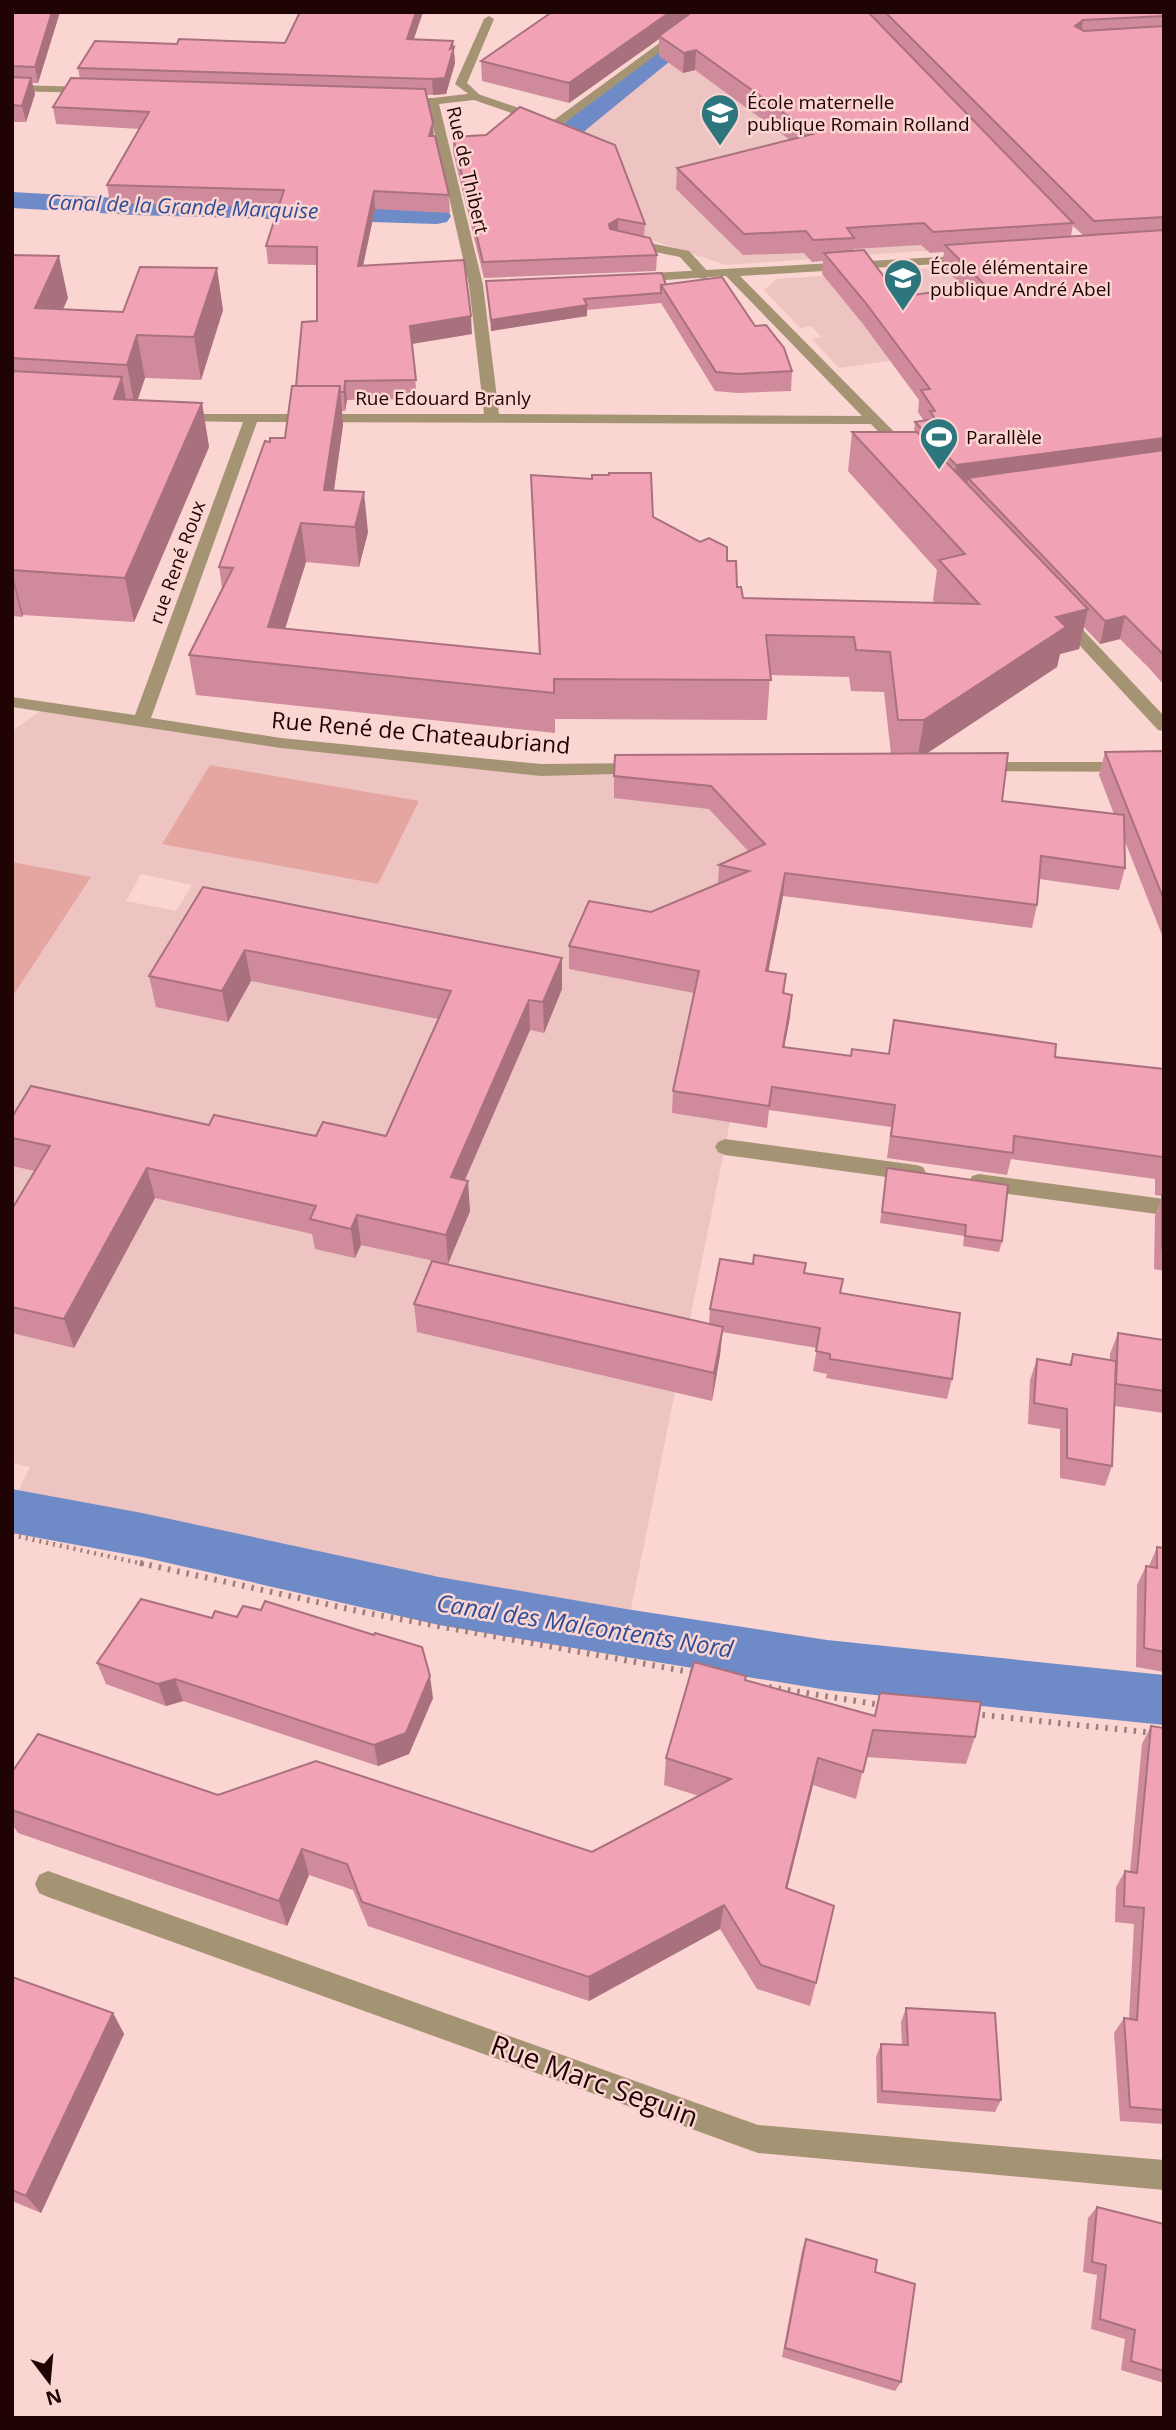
<svg xmlns="http://www.w3.org/2000/svg" width="1176" height="2430" font-family="'Open Sans',sans-serif">
<rect width="100%" height="100%" fill="#fbd5d1"/>
<g fill="#edc4c1" fill-rule="evenodd">
<path d="M694 34 963 248 726 265 639 236 569 140Z"/>
<path d="M951 267 1045 339 839 368 812 339 821 337 811 326 800 328 764 290 777 279Z"/>
<path d="M46 707 281 743 540 770 808 768 737 1088 626 1633 439 1601 142 1535 12 1511V1491L18 1492 30 1467 12 1463V731ZM141 874 192 885 176 911 126 901Z"/>
</g>
<g fill="#e5a5a0">
<path d="M210 765 419 801 378 884 162 844Z"/>
<path d="M12 862 91 877 12 997Z"/>
</g>
<g fill="none" stroke-linecap="round" stroke-linejoin="round">
<g fill="#6e8bc7" fill-rule="evenodd">
<path d="M703 12H730L587 129 556 162 536 177 527 179 518 177 514 171 569 119Z"/>
<path d="M12 192 134 199 437 208 447 210 451 216 447 222 437 224 134 215 12 208Z"/>
<path d="M12 1489 142 1513 439 1577 626 1609 827 1640 1164 1675V1725L827 1690 626 1657 439 1625 142 1557 12 1533Z"/>
</g>
<path stroke="#9f7d7b" stroke-width="4.5" stroke-dasharray="2 5" stroke-linecap="butt" d="M12 1535 148 1565"/>
<g stroke="#9f7d7b" stroke-width="6" stroke-dasharray="2.5 7" stroke-linecap="butt">
<path d="M140 1563 367 1613 695 1673"/>
<path d="M769 1687 881 1705"/>
<path d="M973 1714 1164 1734"/>
</g>
<g fill="#a49474" fill-rule="evenodd">
<path d="M489 16 494 19 467 83 481 96 475 99 455 84 484 19Z"/>
<path d="M625 238 689 251 711 275 704 279 699 278 680 257 620 245V239Z"/>
</g>
<g fill="#a49474" fill-rule="evenodd">
<path d="M702 12H714L559 127H551L474 100 439 104 483 285 499 414 862 416 726 276 635 282 628 278 635 274 975 255V261L970 262 740 276 911 449 913 452 911 455H901L871 424 257 422 151 718 281 738 541 764 644 763 653 769 650 773 541 776 281 748 12 707V697L135 715 243 422 176 421 171 420V414H484L469 285 428 104 400 103 396 102V98H433L475 93 554 120Z"/>
<path d="M12 85 91 87 97 90 91 93 12 91Z"/>
<path d="M1063 613 1069 615 1164 716V731L1158 730 1057 621 1055 618Z"/>
<path d="M977 762H1164V772L971 771 968 767Z"/>
<path d="M725 1139 916 1165 923 1167 926 1173 923 1179 916 1181 725 1155 718 1152 715 1147 718 1142Z"/>
<path d="M979 1174 1164 1199V1215L979 1190 972 1188 969 1182 972 1176Z"/>
<path d="M48 1871 758 2125 1164 2160V2190L758 2153 48 1897 39 1893 35 1884 39 1875Z"/>
</g>
</g>
<g fill="#cf8b9b" fill-rule="evenodd">
<path d="M12 12H60L38 83H32L35 94 26 122H12Z"/>
<path d="M300 12H423L414 39 453 41 455 63 446 94 426 95 433 123V136L449 195 450 213 375 209 363 266 472 334 412 344 417 399 347 400 345 411H342L343 425 334 490 368 532 359 567 306 562 285 628 539 654 531 475 653 517 727 561 737 587 743 598 935 603 933 600 937 570 848 471 852 432H914L915 422 924 421 918 412 919 400 863 324 822 274 823 261 812 262 804 253 743 255 676 189 677 168 790 140 695 70 683 73 659 56V39L569 103 482 81 481 61 552 12H1164V685L1149 668 1120 639 1100 644 1084 627 1079 649 1060 654 1057 667 927 753 1002 801 1114 814 1099 775 1105 752 1164 751V940L1124 839 1125 868 1119 890 1039 879 1037 905 1032 928 783 896 768 971 786 974 784 994 790 1017 784 1047 851 1056 889 1054 1055 1057 1164 1069V1271L1154 1269 1155 1216 1162 1196 1155 1195V1179L1011 1159 1007 1175 887 1158 891 1127 769 1110 767 1128 672 1113 673 1091 694 993 569 969V946L718 884 719 865 749 852 709 809 614 798V776L891 754 884 692 851 691 849 677 770 675 767 720 555 719V733L196 695 189 655 222 588 219 567 270 442 285 438 296 386 317 321V265L268 264 266 246 278 207 110 203 107 185 140 129 56 124 53 107 80 79 78 68 177 44 285 43ZM1073 225 1074 227 1083 235 1071 236ZM921 245 930 253 944 252 942 266 964 288 899 297 853 251V249Z"/>
<path d="M453 137 645 224 644 237 657 255 656 271 484 278 453 152Z"/>
<path d="M12 255 68 298 63 309 123 312 223 310 201 380 145 378 137 400 202 403 209 447 134 622 23 615 22 617 12 616Z"/>
<path d="M486 281 666 285 755 326 792 371 791 391 738 393 715 391 661 303 587 310V316L491 331Z"/>
<path d="M203 887 562 989 544 1033 530 1030 465 1180 470 1211 448 1264 361 1245 355 1258 315 1249 312 1234 155 1198 74 1348 12 1333V1209L35 1171 12 1166V1117L209 1125 316 1136H386L438 1019 251 981 228 1022 156 1007 149 976Z"/>
<path d="M887 1168 1002 1241 999 1252 963 1246 964 1236 880 1223Z"/>
<path d="M805 1273 840 1293 952 1379 947 1399 826 1378 827 1374 813 1371 817 1348 722 1332 720 1355 712 1401 417 1332 414 1304 709 1324 710 1309Z"/>
<path d="M1118 1333 1164 1340V1413L1115 1406 1112 1466 1105 1486 1060 1478V1429L1028 1424 1030 1380 1037 1359 1069 1365 1073 1354 1110 1360V1354Z"/>
<path d="M1157 1547 1164 1548V1672L1136 1667 1137 1585 1146 1566H1149Z"/>
<path d="M237 1617 433 1698 409 1754 378 1766 183 1701 166 1706 106 1684 97 1663 212 1618Z"/>
<path d="M746 1676V1680L874 1716 880 1693 975 1737 966 1764 866 1757 856 1799 813 1785 787 1889 816 1983 810 2006 757 1989 720 1929 589 2001 368 1926 353 1890 309 1875 287 1926 18 1833 12 1824V1772L218 1795 592 1852 699 1796 664 1785 666 1758Z"/>
<path d="M1151 1726 1164 1728V2124L1120 2121 1114 2033 1124 2018 1129 2019 1134 1924 1115 1922 1116 1887 1125 1871 1130 1872 1142 1744Z"/>
<path d="M12 1977 113 2013 124 2034 41 2213 12 2201Z"/>
<path d="M906 2008 1001 2100 995 2112 877 2103 876 2057 881 2044 902 2045 901 2022Z"/>
<path d="M1097 2207 1164 2224V2383L1121 2370 1125 2339 1091 2329 1097 2275 1083 2272 1088 2218Z"/>
<path d="M806 2239 875 2272 901 2382 895 2391 782 2357 802 2250Z"/>
</g>
<g fill="#a9717e">
<path d="M52 12H60L38 83 35 67Z"/>
<path d="M416 12H423L408 55 407 39Z"/>
<path d="M670 12H697L659 36V39L569 103V83Z"/>
<path d="M1083 20 1080 39 1075 26Z"/>
<path d="M453 41 455 63 446 94 433 95 432 79 450 49Z"/>
<path d="M696 50 695 70 683 73 684 53Z"/>
<path d="M31 78 35 94 26 122 22 106Z"/>
<path d="M433 123 434 141 429 136Z"/>
<path d="M374 191 375 209 359 284 358 266Z"/>
<path d="M618 219V234L609 240V224Z"/>
<path d="M59 256 68 298 44 351 35 308Z"/>
<path d="M217 268 223 310 201 380 194 337Z"/>
<path d="M587 305V316L491 331V320Z"/>
<path d="M471 316 472 334 411 344 410 326Z"/>
<path d="M137 335 145 378 135 408 127 365Z"/>
<path d="M122 377 130 421 114 399Z"/>
<path d="M345 381 347 400 345 411 344 392Z"/>
<path d="M340 386 343 425 329 525 324 490Z"/>
<path d="M202 403 209 447 134 622 125 578Z"/>
<path d="M1164 438V459L968 478 967 485 953 487 956 465Z"/>
<path d="M364 492 368 532 359 567 355 527Z"/>
<path d="M301 523 306 562 274 664 268 627Z"/>
<path d="M12 572 23 615 22 617 12 578Z"/>
<path d="M1088 609 1079 649 1060 654 1057 667 917 760 924 720 1056 617Z"/>
<path d="M1125 616 1120 639 1100 644 1105 621Z"/>
<path d="M785 873 783 896 764 994 766 971Z"/>
<path d="M245 950 251 981 228 1022 222 991Z"/>
<path d="M562 958V989L544 1033 543 1002Z"/>
<path d="M792 995 790 1017 780 1069 783 1047Z"/>
<path d="M529 1000 530 1030 453 1207 451 1177Z"/>
<path d="M147 1168 155 1198 74 1348 64 1319Z"/>
<path d="M468 1181 470 1211 448 1264 446 1235Z"/>
<path d="M357 1215 361 1245 355 1258 351 1229Z"/>
<path d="M723 1327 720 1355 712 1401 714 1373Z"/>
<path d="M430 1676 433 1698 409 1754 378 1766 374 1745Z"/>
<path d="M175 1679 183 1701 166 1706 158 1684Z"/>
<path d="M818 1758 813 1785 781 1913 786 1888Z"/>
<path d="M302 1849 309 1875 287 1926 279 1901Z"/>
<path d="M724 1905 720 1929 589 2001V1977Z"/>
<path d="M113 2013 124 2034 41 2213 26 2196Z"/>
</g>
<g fill="#f1a2b4" stroke="#a9717e" stroke-width="2">
<path d="M12 12H52L35 67 12 66Z"/>
<path d="M300 12H416L407 39 453 41 450 49 454 47 445 78 432 79 78 68 95 41 177 44 179 39 285 43Z"/>
<path d="M552 12H670L569 83 481 61Z"/>
<path d="M692 12H868L1073 223 933 232 924 223 847 228 854 238 813 240 806 231 744 234 677 168 813 134 696 50 684 53 659 36Z"/>
<path d="M885 12H1164V16L1083 20 1075 26 1084 31 1164 26V217L1094 221Z"/>
<path d="M12 77 31 78 22 106 12 105Z"/>
<path d="M71 78 425 89 433 123 429 136H435L449 195 374 191 358 266 464 260 471 316 410 326 416 380 345 381 344 392H340V386H296L302 322 317 321V247L266 246 284 190 107 185 149 112 53 107Z"/>
<path d="M520 107 615 145 645 224 618 219 609 224 610 229 650 238 657 255 483 262 453 137 486 135Z"/>
<path d="M1164 230V438L956 465 915 422 935 419 930 411H935L921 390 930 389 865 302 824 253 864 250 899 297 985 285 945 245Z"/>
<path d="M12 255 59 256 35 308 123 312 140 267 217 268 194 337 137 335 127 365 12 358Z"/>
<path d="M662 273 666 285H661V293L584 299 587 305 491 320 486 281Z"/>
<path d="M722 277 755 326 766 325 784 348 792 371 739 374 716 372 661 285Z"/>
<path d="M12 371 122 377 114 399 202 403 125 578 12 570Z"/>
<path d="M292 386H340L324 490 364 492 355 527 301 523 268 627 540 654 531 475 592 479V475H609V473H651L653 517 700 542 709 538 727 547V561H736L737 587H741L743 598 979 604 939 560 965 554 852 432H917L1088 609 1056 617 1066 627 924 720H898L890 652 856 650 854 637 766 635 771 680 554 679V693L189 655 233 568 219 567 265 441 270 442V438H285Z"/>
<path d="M1164 450V655L1125 616 1105 621 968 478Z"/>
<path d="M1164 751V900L1105 752Z"/>
<path d="M1008 753 1002 801 1124 815 1125 868 1041 856 1037 905 785 873 766 971 786 974 783 993 792 995 783 1047 851 1056 852 1049 889 1054 894 1020 1056 1044 1055 1057 1164 1069V1173H1163V1157L1014 1136 1013 1153 891 1136 895 1105 772 1087 769 1106 673 1091 699 971 569 946 589 901 651 912 749 871 719 865 765 844 711 786 614 776 615 755Z"/>
<path d="M203 887 562 958 543 1002 529 1000 451 1177 468 1181 446 1235 357 1215 351 1229 310 1219 316 1206 147 1168 64 1319 12 1307V1209L50 1146 12 1138V1117L31 1086 209 1125 214 1115 316 1136 323 1122 386 1136 451 991 245 950 222 991 149 976Z"/>
<path d="M887 1168 1008 1185 1002 1241 965 1236 966 1225 882 1212Z"/>
<rect x="1162" y="1195" width="2" height="53"/>
<path d="M754 1255 806 1263 804 1273 843 1279 840 1293 960 1313 952 1379 830 1359V1354L816 1351 820 1328 710 1309 720 1259 753 1264Z"/>
<path d="M432 1261 723 1327 714 1373 414 1304Z"/>
<path d="M1118 1333 1164 1340V1391L1116 1384Z"/>
<path d="M1073 1354 1116 1361 1112 1466 1067 1458V1409L1034 1403 1037 1359 1071 1365Z"/>
<path d="M1157 1547 1164 1548V1652L1144 1648 1146 1566 1157 1568Z"/>
<path d="M141 1599 212 1618 215 1611 237 1617 243 1606 261 1610 265 1601 374 1635 375 1633 422 1647 430 1676 406 1733 374 1745 175 1679 158 1684 97 1663Z"/>
<path d="M694 1662 746 1676 745 1680 875 1716 880 1693 981 1702 975 1737 873 1730 863 1772 818 1758 786 1888 834 1906 816 1983 761 1965 724 1905 589 1977 362 1902 347 1864 302 1849 279 1901 12 1810V1772L38 1734 218 1795 316 1761 592 1852 731 1779 666 1758Z"/>
<path d="M1151 1726 1164 1728V2110L1130 2107 1124 2018 1137 2020 1144 1908 1124 1906 1125 1871 1137 1873Z"/>
<path d="M12 1977 113 2013 26 2196 12 2190Z"/>
<path d="M906 2008 995 2013 1001 2100 882 2091 881 2044 908 2045Z"/>
<path d="M1097 2207 1164 2224V2371L1131 2361 1135 2330 1100 2319 1106 2265 1092 2262Z"/>
<path d="M806 2239 877 2260 875 2272 915 2284 901 2382 785 2348Z"/>
</g>
<defs>
<g id="school-pin" transform="scale(2.0125)"><path d="M0 17L-7.5 6A9.5 9.5 0 1 1 7.5 6Z" fill="#2d767d" stroke="#fbd5d1"/><path d="M0-5L7-2L0 1L-7-2ZM-4 1L0 2.5L4 1V4Q0 6-4 4Z" fill="#fff"/></g>
<g id="stadium-pin" transform="scale(2.0125)"><path d="M0 17L-7.5 6A9.5 9.5 0 1 1 7.5 6Z" fill="#2d767d" stroke="#fbd5d1"/><path d="M0-5a6.5 5 0 1 0 0 10a6.5 5 0 1 0 0-10ZM-3.5-1.8h7v3.6h-7Z" fill="#fff"/></g>
</defs>
<g fill-rule="evenodd">
<use href="#school-pin" x="720" y="113"/>
<use href="#school-pin" x="903" y="278"/>
<use href="#stadium-pin" x="939" y="437"/>
</g>
<g text-anchor="middle" dominant-baseline="central" stroke-width="5" stroke-linejoin="round" paint-order="stroke">
<g font-size="19" fill="#200303" stroke="#fbd5d1" text-anchor="start">
<text x="747" y="102">École maternelle<tspan x="747" dy="22">publique Romain Rolland</tspan></text>
<text x="930" y="267">École élémentaire<tspan x="930" dy="22">publique André Abel</tspan></text>
<text x="966" y="437">Parallèle</text>
</g>
<g font-size="19" fill="#200303" stroke="#fbd5d1">
<text transform="translate(468 170) rotate(77)">Rue de Thibert</text>
<text x="443" y="398">Rue Edouard Branly</text>
<text transform="translate(177 562) rotate(-70)">rue René Roux</text>
</g>
<g font-size="21" font-style="italic" fill="#2d4d97" stroke="#fbd5d1">
<text transform="translate(183 206) rotate(2)">Canal de la Grande Marquise</text>
</g>
<g font-size="23" fill="#200303" stroke="#fbd5d1">
<text transform="translate(421 732) rotate(5)">Rue René de Chateaubriand</text>
</g>
<g font-size="24" font-style="italic" fill="#2d4d97" stroke="#fbd5d1">
<text transform="translate(585 1625) rotate(9)">Canal des Malcontents Nord</text>
</g>
<g font-size="28" fill="#200303" stroke="#fbd5d1">
<text transform="translate(595 2080) rotate(20)">Rue Marc Seguin</text>
</g>
</g>
<rect width="1176" height="2430" fill="none" stroke="#200303" stroke-width="28"/>
<g transform="translate(49 2381) rotate(164)" stroke="#fbd5d1" stroke-width="5" paint-order="stroke">
<path d="M0-5L12 26L0 18L-12 26Z" fill="#200303"/>
<text y="-10" font-size="19" font-weight="bold" text-anchor="middle" fill="#200303">N</text>
</g>
</svg>
